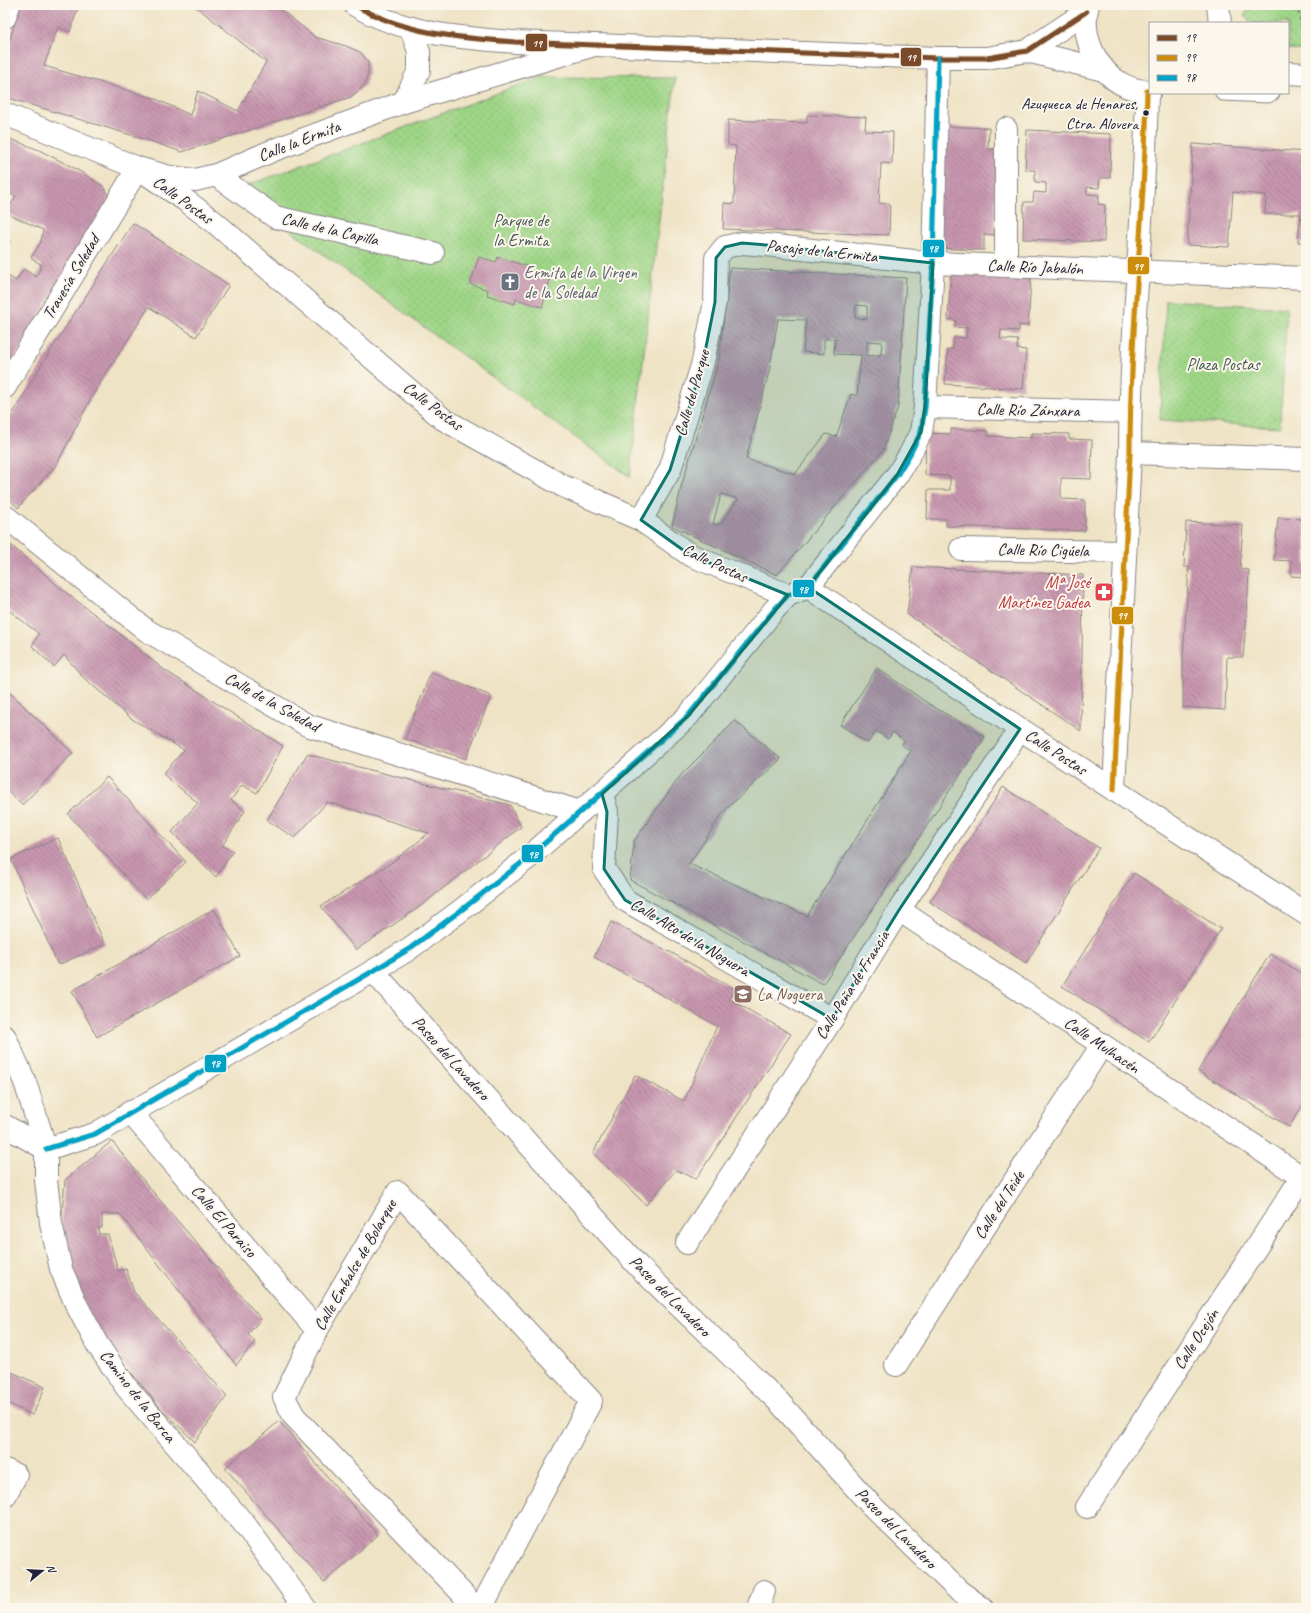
<svg xmlns="http://www.w3.org/2000/svg" width="1311" height="1613" font-family="Caveat,sans-serif">
<defs>
<pattern id="park-dots" width="8" height="8" patternUnits="userSpaceOnUse"><rect width="8" height="8" fill="#9ed586"/><path d="M2 2h.1M6 6h.1" fill="none" stroke="#88b775" stroke-width="1.8" stroke-linecap="round"/></pattern>
<pattern id="building-back-hatch" width="6" height="6" patternUnits="userSpaceOnUse"><rect width="6" height="6" fill="#c796af"/><path d="M-1 5l2 2M0 0l6 6M5-1l2 2" fill="none" stroke="#a17a90"/></pattern>
</defs>
<rect width="100%" height="100%" fill="#fbf7ec"/>
<filter id="ink" filterUnits="userSpaceOnUse"><feTurbulence type="fractalNoise" baseFrequency=".025" numOctaves="2"/><feDisplacementMap in="SourceGraphic" scale="8" xChannelSelector="R" yChannelSelector="G"/><feConvolveMatrix kernelMatrix="1 2 1 2 8 2 1 2 1" color-interpolation-filters="sRGB"/></filter>
<filter id="wash" filterUnits="userSpaceOnUse"><feTurbulence type="fractalNoise" baseFrequency=".012" numOctaves="4" result="noise"/><feDisplacementMap in="SourceGraphic" scale="16" xChannelSelector="R" yChannelSelector="G"/><feGaussianBlur stdDeviation="0.9" result="paint"/><feColorMatrix in="noise" values="0 0 0 0 0 0 0 0 0 0 0 0 0 0 0 0 0 1.4 0 .05"/><feComposite in="paint" operator="in"/></filter>
<g filter="url(#wash)">
<rect width="100%" height="100%" fill="#efe3c5"/>
<g fill="url(#park-dots)" stroke="#607c60">
<path d="M1252 5H1306V51L1288 49V23H1252L1244 16Z"/>
<path d="M541 77 675 78 630 477 235 190Z"/>
<path d="M1166 300 1287 308 1280 427 1160 420Z"/>
</g>
<g id="blocks">
<g fill="url(#building-back-hatch)" fill-rule="evenodd">
<path d="M20 5H79L70 32 58 27 44 66 154 98 190 115 198 91 238 111 266 62 194 5H275L315 37 346 46 360 52 368 62V73L365 85 351 97 182 152 141 138 5 97V56Z"/>
<path d="M807 115 866 117 865 131 893 132 892 164 881 163 879 203 890 204 889 235 723 229 724 203 734 204 736 146 728 145V120L807 123Z"/>
<path d="M942 126 989 128 988 149H998L994 235 984 234V250L936 248Z"/>
<path d="M1027 130 1111 134 1110 178H1100L1099 188 1087 187V194L1099 195 1098 204 1105 205 1104 242 1023 239 1024 202H1033L1034 192 1046 193V183L1035 182V170H1025Z"/>
<path d="M5 137 39 150 76 169 103 186 107 193 108 200 5 374V274L16 281 24 269 36 277 42 265 31 258 41 242 43 230 6 213 16 196 5 193Z"/>
<path d="M1193 144 1306 152V242H1298L1301 214H1265L1266 195 1233 192 1229 247 1187 245Z"/>
<path d="M133 223 229 285 196 337 149 307 92 396 57 464 18 508 5 494V427L42 364Z"/>
<path d="M5 239 10 242 5 249Z"/>
<path d="M479 257 496 262 498 257 529 267 527 272 550 280 542 307 516 299 515 304 487 295 488 290 470 284Z"/>
<path d="M730 268 906 278 898 407 883 450 777 575 672 526 682 484 719 359ZM856 305 867 306V319L855 318ZM778 319 806 320 803 352 824 354V339H835L834 354 861 355 857 396 851 394 836 437 826 434 795 474 746 459 769 372ZM867 341 882 342 881 355 867 356ZM721 494 738 499 721 524H713Z"/>
<path d="M951 273 1031 279 1028 326 1019 325V331L1001 330 1000 339 1018 340 1017 349 1026 350 1023 389 945 384 948 349H953L954 337 966 338 967 328 955 327 956 320 948 319Z"/>
<path d="M951 429 988 431V436L1031 438V433L1069 434V439L1092 440 1091 479 1061 478V499L1085 500V531L946 526V519H927L928 490H950V476L925 475 926 433 951 434Z"/>
<path d="M1278 518 1305 519 1306 577 1291 576 1292 561 1274 560Z"/>
<path d="M1186 522 1243 525 1240 569 1249 570 1247 614 1243 657H1227L1225 710 1183 707V656L1189 567H1184Z"/>
<path d="M5 540 64 591 115 630 163 669 283 746 257 793 242 785 231 800 245 811 222 846 233 851 216 877 172 832 198 803 163 774 184 750 132 719 84 678 64 655 54 667 32 646 39 634 5 607Z"/>
<path d="M913 567 1083 575 1081 731 907 614Z"/>
<path d="M877 668 929 704 985 737 823 984 630 880 634 841 681 775 735 721 781 759 724 811 689 864 807 916 911 751 902 745 904 741 893 732 888 739 876 731 868 743 840 725Z"/>
<path d="M431 672 491 696 466 759 405 739Z"/>
<path d="M9 692 73 753 22 805 5 789V697Z"/>
<path d="M307 754 510 805 521 827 418 908 356 950 321 906 394 861 429 833 327 802 295 838 267 820Z"/>
<path d="M107 777 186 862 146 899 68 814Z"/>
<path d="M1003 787 1099 848 1026 963 930 902Z"/>
<path d="M58 838 105 944 58 965 11 859Z"/>
<path d="M1134 873 1221 929 1149 1042 1062 986Z"/>
<path d="M214 909 240 956 97 1037 72 991Z"/>
<path d="M611 922 672 953 735 989 729 999 791 1034 696 1179 676 1170 646 1205 593 1153 635 1075 684 1101 717 1026 594 957Z"/>
<path d="M1270 954 1306 976V1100L1289 1127 1198 1071Z"/>
<path d="M112 1141 148 1186 261 1319 248 1334 255 1342 236 1365 120 1214H102V1228H98L99 1234H108L118 1271 126 1269 134 1292 227 1396 195 1442 163 1411 101 1336 75 1286 61 1224 65 1180Z"/>
<path d="M6 1293 8 1312H5V1294Z"/>
<path d="M5 1369 45 1387 33 1415 5 1402Z"/>
<path d="M279 1421 378 1535 324 1582 225 1468Z"/>
</g>
</g>
</g>
<g filter="url(#ink)">
<use href="#blocks" fill-opacity="0" stroke="#888280" stroke-width="1"/>
<g fill="none" stroke-linecap="round" stroke-linejoin="round">
<g stroke="#888280" stroke-width="17">
<path id="service" d="M1223 93 1268 95 1272 93"/>
</g>
<g stroke="#888280" stroke-width="24">
<g id="pedestrian">
<path d="M216 175 275 217 433 253"/>
<path d="M373 971 638 1266 779 1402 871 1505 959 1591 982 1608"/>
</g>
</g>
<g stroke="#888280" stroke-width="24">
<g id="minor">
<path d="M5 17 9 5"/>
<path d="M404 102 419 70V52L411 28"/>
<path d="M5 114 138 168 170 177 195 180 216 175 274 150 404 102 591 46"/>
<path d="M1006 266V129"/>
<path d="M5 387 138 168 185 200 213 221 443 419 563 486 641 520 690 555 788 595"/>
<path d="M925 407 1130 412"/>
<path d="M1130 453 1306 459"/>
<path d="M5 516 146 630 307 725 580 812"/>
<path d="M641 520 670 470 703 362 715 302 716 258 725 247 742 243 766 245 933 263 1306 278"/>
<path d="M961 549 1125 552"/>
<path d="M808 587 1020 729 1306 914"/>
<path d="M1114 790 1130 453C1130 332 1145 212 1147 91"/>
<path d="M602 794 607 812 604 869 625 900 832 1019"/>
<path d="M899 910 1306 1180"/>
<path d="M5 1037 25 1082 46 1149V1180L51 1223 61 1269 76 1304 97 1344 127 1388 246 1526 305 1608"/>
<path d="M130 1112 317 1330"/>
<path d="M5 1126 46 1149"/>
<path d="M46 1149 95 1134 373 971 409 949 464 908 529 857 612 784 688 716 774 610 788 595 808 587 897 475 910 454 921 432 925 407 933 263 938 58"/>
<path d="M687 1243 832 1019 899 910 1020 729"/>
<path d="M896 1365 1102 1045"/>
<path d="M5 1470 16 1475 5 1496"/>
<path d="M1087 1507 1306 1171"/>
<path d="M476 1608 294 1416 284 1397 317 1330 398 1192 591 1401 481 1608"/>
<path d="M758 1608 764 1591"/>
</g>
</g>
<g stroke="#888280" stroke-width="24">
<g id="tertiary">
<path d="M355 5C403 34 461 38 515 42L938 58H987L1027 51 1086 12"/>
<path d="M1088 5C1077 43 1107 92 1150 91"/>
<path d="M1218 5 1220 23"/>
<path d="M1027 51 1104 70"/>
<path d="M1288 73 1306 74"/>
</g>
</g>
<path stroke="#888280" stroke-width="2.5" stroke-dasharray="3 3" stroke-linecap="butt" d="M1284 5 1298 8 1303 35H1306"/>
<use href="#service" stroke="#fff" stroke-width="15"/>
<use href="#pedestrian" stroke="#fff" stroke-width="22"/>
<use href="#minor" stroke="#fff" stroke-width="22"/>
<use href="#tertiary" stroke="#fff" stroke-width="22"/>
<g stroke="#fbf7ec" stroke-width="8">
<path id="bus-1" d="M355 5C403 34 461 38 515 42L938 58H987L1027 51 1086 12"/>
</g>
<g stroke="#fbf7ec" stroke-width="8">
<path id="bus-2" d="M1114 790 1130 453C1130 332 1145 212 1147 91"/>
</g>
<g stroke="#fbf7ec" stroke-width="8">
<path id="bus-3" d="M46 1149 95 1134 373 971 409 949 464 908 529 857 612 784 688 716 774 610 788 595 808 587 897 475 910 454 921 432 925 407 933 263 938 58"/>
</g>
<use href="#bus-1" stroke="#7a4b2a" stroke-width="5"/>
<use href="#bus-2" stroke="#cc8c0c" stroke-width="5"/>
<use href="#bus-3" stroke="#02a2c7" stroke-width="5"/>
</g>
</g>
<path fill="#0f766e" fill-opacity="0.2" stroke="#0f766e" stroke-width="3" stroke-linejoin="round" d="M742 243 766 245 933 263 925 407 921 432 897 475 808 587 1020 729 899 910 832 1019 625 900 604 869 607 812 602 794 688 716 788 595 690 555 641 520 670 470 703 362 715 302 716 258 725 247Z"/>
<defs>
<g id="church-square" transform="scale(1)"><rect x="-9" y="-9" width="18" height="18" rx="4" fill="#6b7280" stroke="#fbf7ec"/><path d="M-1.2-6h2.4v3.5h3.3v2.4h-3.3V6h-2.4V-.1h-3.3v-2.4h3.3Z" fill="#fff"/></g>
<g id="pharmacy-square" transform="scale(1)"><rect x="-9" y="-9" width="18" height="18" rx="4" fill="#e0444e" stroke="#fbf7ec"/><path d="M-2-6h4v4h4v4h-4v4h-4v-4h-4v-4h4Z" fill="#fff"/></g>
<g id="school-square" transform="scale(1)"><rect x="-9" y="-9" width="18" height="18" rx="4" fill="#8d6e63" stroke="#fbf7ec"/><path d="M0-5L7-2L0 1L-7-2ZM-4 1L0 2.5L4 1V4Q0 6-4 4Z" fill="#fff"/></g>
</defs>
<g fill-rule="evenodd">
<use href="#church-square" x="510" y="282"/>
<use href="#pharmacy-square" x="1104" y="592"/>
<use href="#school-square" x="743" y="994"/>
</g>
<circle fill="#22223b" stroke="#fbf7ec" stroke-width="1.5" cx="1146" cy="113" r="3.5"/>
<g text-anchor="middle" dominant-baseline="central" stroke-width="4" stroke-linejoin="round" paint-order="stroke">
<g font-size="16" fill="#22223b" stroke="#fbf7ec" text-anchor="end">
<text x="1138" y="104">Azuqueca de Henares,<tspan x="1138" dy="20">Ctra. Alovera</tspan></text>
</g>
<g font-size="17" fill="#22223b" stroke="#fbf7ec">
<text transform="translate(299 141) rotate(-21)">Calle la Ermita</text>
<text transform="translate(183 200) rotate(36)">Calle Postas</text>
<text transform="translate(330 229) rotate(13)">Calle de la Capilla</text>
<text transform="translate(822 251) rotate(6)">Pasaje de la Ermita</text>
<text transform="translate(1035 267) rotate(2)">Calle Río Jabalón</text>
<text transform="translate(71 277) rotate(-59)">Travesía Soledad</text>
<text transform="translate(692 393) rotate(-74)">Calle del Parque</text>
<text transform="translate(433 406) rotate(37)">Calle Postas</text>
<text transform="translate(1028 410) rotate(1)">Calle Río Zánxara</text>
<text transform="translate(1043 550) rotate(1)">Calle Río Cigúela</text>
<text transform="translate(715 563) rotate(25)">Calle Postas</text>
<text transform="translate(272 702) rotate(29)">Calle de la Soledad</text>
<text transform="translate(1056 752) rotate(33)">Calle Postas</text>
<text transform="translate(690 937) rotate(31)">Calle Alto de la Noguera</text>
<text transform="translate(852 985) rotate(-58)">Calle Peña de Francia</text>
<text transform="translate(1102 1045) rotate(34)">Calle Mulhacén</text>
<text transform="translate(451 1058) rotate(48)">Paseo del Lavadero</text>
<text transform="translate(999 1205) rotate(-57)">Calle del Teide</text>
<text transform="translate(224 1221) rotate(49)">Calle El Paraiso</text>
<text transform="translate(355 1265) rotate(-60)">Calle Embalse de Bolarque</text>
<text transform="translate(670 1296) rotate(45)">Paseo del Lavadero</text>
<text transform="translate(1196 1339) rotate(-57)">Calle Ocejón</text>
<text transform="translate(138 1396) rotate(52)">Camino de la Barca</text>
<text transform="translate(896 1528) rotate(45)">Paseo del Lavadero</text>
</g>
<g font-size="17" fill="#475852" stroke="#fbf7ec">
<text x="521" y="220">Parque de<tspan x="521" dy="20">la Ermita</tspan></text>
<text x="1223" y="364">Plaza Postas</text>
</g>
<g font-size="17" fill="#5b616d" stroke="#fbf7ec" text-anchor="start">
<text x="524" y="272">Ermita de la Virgen<tspan x="524" dy="20">de la Soledad</tspan></text>
</g>
<g font-size="17" fill="#be3a42" stroke="#fbf7ec" text-anchor="end">
<text x="1090" y="582">Mª José<tspan x="1090" dy="20">Martínez Gadea</tspan></text>
</g>
<g font-size="17" fill="#785e54" stroke="#fbf7ec" text-anchor="start">
<text x="757" y="994">La Noguera</text>
</g>
</g>
<g stroke="#fbf7ec" stroke-width="1.5">
<rect x="525" y="33" width="23" height="19" rx="4" fill="#7a4b2a"/>
<rect x="900" y="47" width="22" height="20" rx="4" fill="#7a4b2a"/>
<rect x="922" y="239" width="23" height="19" rx="4" fill="#02a2c7"/>
<rect x="1127" y="256" width="23" height="19" rx="4" fill="#cc8c0c"/>
<rect x="792" y="579" width="23" height="19" rx="4" fill="#02a2c7"/>
<rect x="1111" y="606" width="23" height="19" rx="4" fill="#cc8c0c"/>
<rect x="521" y="844" width="23" height="19" rx="4" fill="#02a2c7"/>
<rect x="204" y="1054" width="23" height="19" rx="4" fill="#02a2c7"/>
</g>
<g font-size="11" text-anchor="middle" font-weight="bold" fill="#fff">
<text x="537" y="47">19</text>
<text x="911" y="61">19</text>
<text x="933" y="252">98</text>
<text x="1138" y="270">99</text>
<text x="803" y="593">98</text>
<text x="1122" y="619">99</text>
<text x="533" y="858">98</text>
<text x="215" y="1067">98</text>
</g>
<rect width="1311" height="1613" fill="none" stroke="#fbf7ec" stroke-width="20"/>
<rect x="1149" y="22" width="140" height="72" fill="#fbf7ec" stroke="#a4a2a5"/>
<rect x="1157" y="35" width="20" height="6" fill="#7a4b2a" stroke="#a4a2a5"/>
<text x="1185" y="42" font-size="12" fill="#22223b">19</text>
<rect x="1157" y="55" width="20" height="6" fill="#cc8c0c" stroke="#a4a2a5"/>
<text x="1185" y="62" font-size="12" fill="#22223b">99</text>
<rect x="1157" y="75" width="20" height="6" fill="#02a2c7" stroke="#a4a2a5"/>
<text x="1185" y="82" font-size="12" fill="#22223b">98</text>
<g transform="translate(42 1571) rotate(72)" stroke="#fbf7ec" stroke-width="3" paint-order="stroke">
<path d="M0-3L7 15L0 10L-7 15Z" fill="#22223b"/>
<text y="-6" font-size="11" font-weight="bold" text-anchor="middle" fill="#22223b">N</text>
</g>
</svg>
